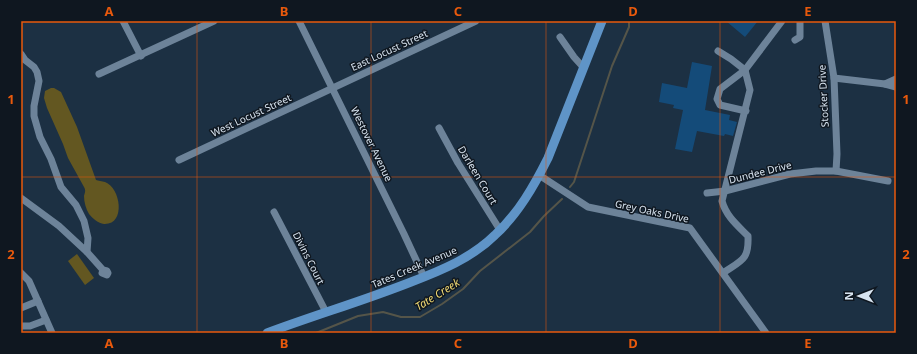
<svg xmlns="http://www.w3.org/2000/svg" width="917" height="354" font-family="'Noto Sans',sans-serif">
<rect width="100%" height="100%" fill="#1c3043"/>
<g fill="#635721">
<path d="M51 88H54L61 92 77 127 96 180C98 181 102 181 105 182 121 188 126 225 104 224 98 223 93 219 89 214 86 209 84 202 84 196 85 192 86 191 84 187L68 158 63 144 47 108 44 98 45 91Z"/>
<path d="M77 254 94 278 85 285 68 261Z"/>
</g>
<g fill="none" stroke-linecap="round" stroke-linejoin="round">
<g stroke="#555549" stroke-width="2">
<path d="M570 187 574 182 612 66 629 27V21"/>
<path d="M316 333 358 316 383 312 401 317H420L442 304 463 289 480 271 530 232 544 216 562 199"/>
</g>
</g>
<g fill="#144b79">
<path d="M726 21H758L745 37Z"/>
<path d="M692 62 712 66 705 110 730 115 729 120 737 122 733 136 725 134 724 136 697 131 692 152 675 149 683 110 673 108 674 105 659 102 662 83 687 88Z"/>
</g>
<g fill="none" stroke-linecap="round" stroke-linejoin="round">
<g stroke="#6d8399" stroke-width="7">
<path d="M123 21 141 56"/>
<path d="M299 21 404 234 424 277"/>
<path d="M825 21 834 78 837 154 836 171"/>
<path d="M560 37 574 57 583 67"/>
<path d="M795 40 800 37V21"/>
<path d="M718 51 731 59 745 70 750 90 722 201C726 216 737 225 748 236 749 260 742 260 723 273"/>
<path d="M21 54 25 60 34 67 37 72 39 81 34 106V116L40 137 51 159 61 187 76 205 84 221 88 238 87 252 103 270 107 271 108 273 107 275 102 273 103 270"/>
<path d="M99 74 214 21"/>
<path d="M834 78 885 84"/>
<path d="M896 79 885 84 896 87"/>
<path d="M746 111 720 105 717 99 720 89 745 70 782 21"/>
<path d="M439 128 458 163 500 230"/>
<path d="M179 160 476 21"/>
<path d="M539 175 588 207 690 228 766 333"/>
<path d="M707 193 725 191 790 174 816 171H836L888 181"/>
<path d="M21 198 59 226 87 252"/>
<path d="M274 212 326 312"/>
<path d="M21 273 29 281 52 333"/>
<path d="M21 308 38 301"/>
<path d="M21 326H30L46 320"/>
</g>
<path stroke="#5f94c7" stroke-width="9" d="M267 333C315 315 363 301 411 282 440 271 472 258 495 235 518 214 534 186 548 158L602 21"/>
</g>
<path fill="none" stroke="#e8590c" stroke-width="1" stroke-opacity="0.55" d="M197 21V333M371 21V333M546 21V333M720 21V333M21 177H896"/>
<g text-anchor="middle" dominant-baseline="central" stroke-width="3" stroke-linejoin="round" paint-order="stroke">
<g font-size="10" fill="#d8e4f0" stroke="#0f1720">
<text transform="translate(389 50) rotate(-25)">East Locust Street</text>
<text transform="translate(823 96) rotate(-93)">Stocker Drive</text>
<text transform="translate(251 115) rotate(-25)">West Locust Street</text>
<text transform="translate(372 144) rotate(64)">Westover Avenue</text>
<text transform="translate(760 172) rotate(-14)">Dundee Drive</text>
<text transform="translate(478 175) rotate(59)">Darleen Court</text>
<text transform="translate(652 211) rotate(12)">Grey Oaks Drive</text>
<text transform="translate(309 258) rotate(63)">Divins Court</text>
<text transform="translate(414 267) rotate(-23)">Tates Creek Avenue</text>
</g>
<g font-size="11" font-style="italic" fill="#f2da73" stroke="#0f1720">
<text transform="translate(437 294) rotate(-32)">Tate Creek</text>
</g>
</g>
<rect width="917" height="354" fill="none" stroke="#0f1720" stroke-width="44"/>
<g transform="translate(859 296) rotate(270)" stroke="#0f1720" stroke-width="3" paint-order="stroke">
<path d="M0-3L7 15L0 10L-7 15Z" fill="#d8e4f0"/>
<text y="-6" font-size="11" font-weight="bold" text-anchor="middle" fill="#d8e4f0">N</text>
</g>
<rect x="22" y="22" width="873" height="310" fill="none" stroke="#e8590c" stroke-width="1.5"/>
<g font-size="13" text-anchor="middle" font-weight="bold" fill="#e8590c">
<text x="109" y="16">A</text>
<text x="284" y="16">B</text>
<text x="458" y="16">C</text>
<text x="633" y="16">D</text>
<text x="808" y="16">E</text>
<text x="11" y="104">1</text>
<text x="906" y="104">1</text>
<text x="11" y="259">2</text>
<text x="906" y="259">2</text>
<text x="109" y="348">A</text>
<text x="284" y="348">B</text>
<text x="458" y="348">C</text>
<text x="633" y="348">D</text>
<text x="808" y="348">E</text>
</g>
</svg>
